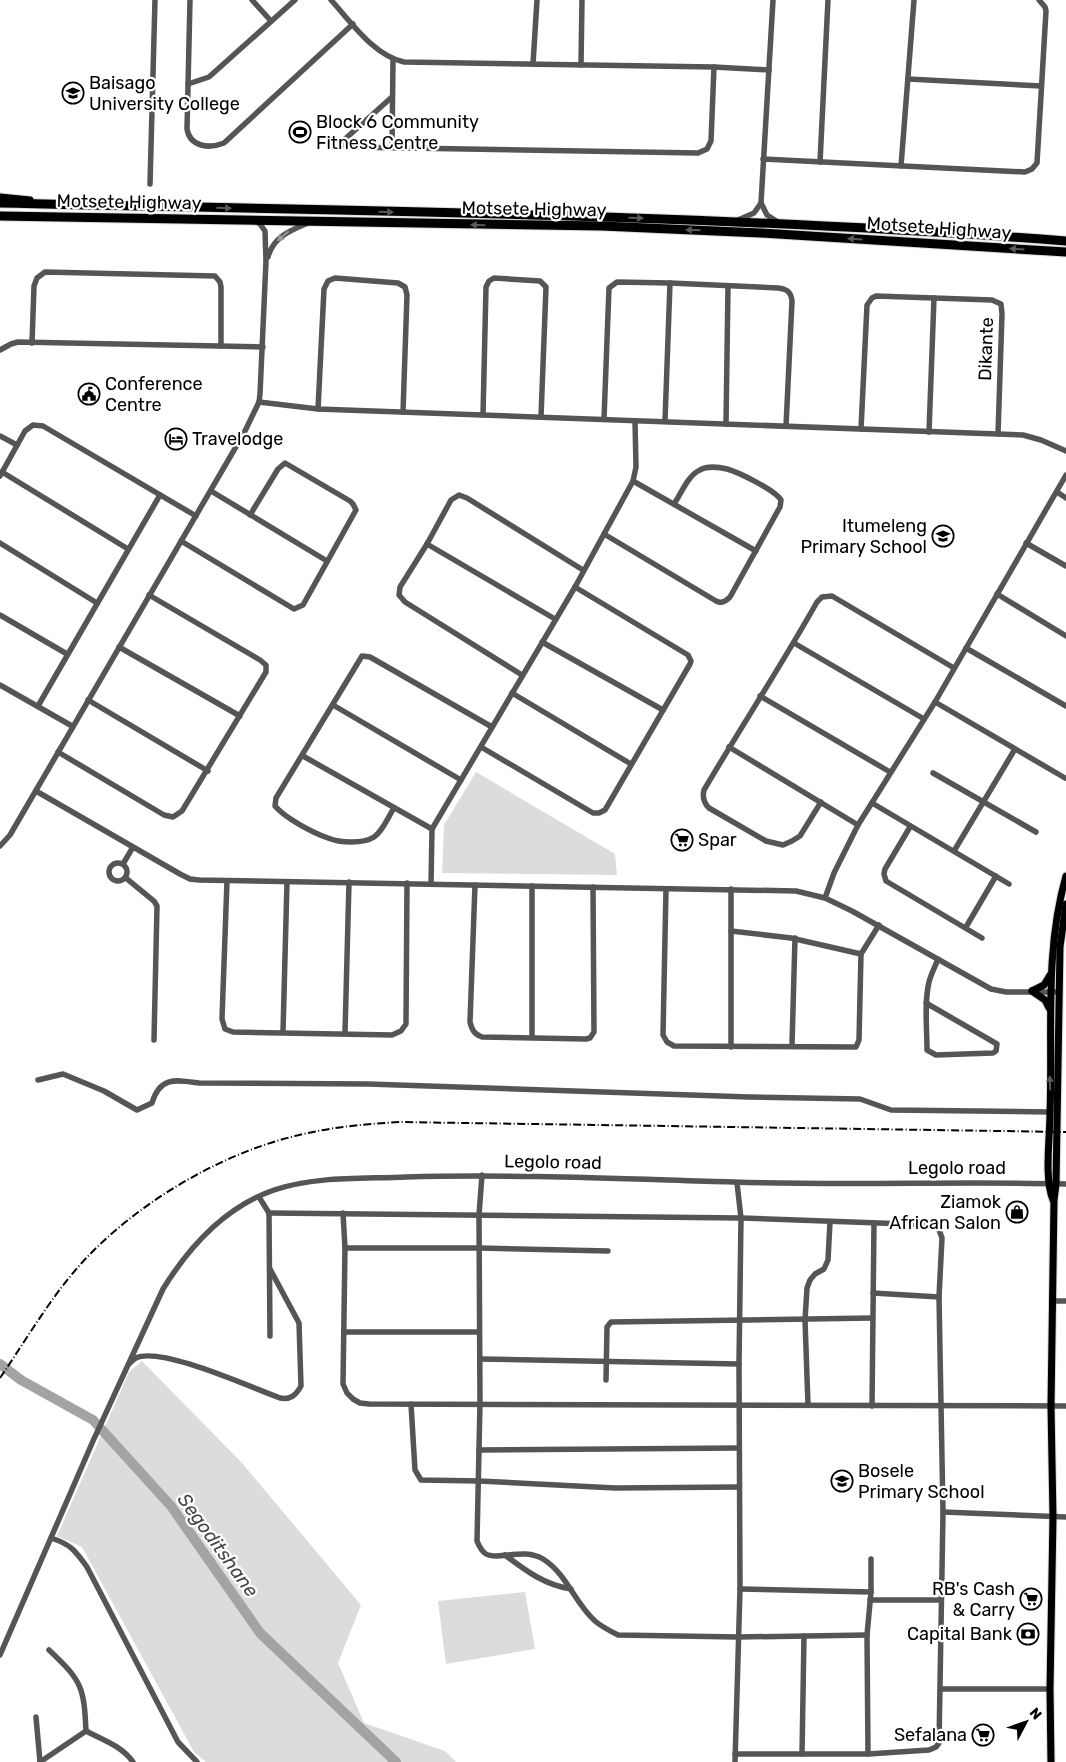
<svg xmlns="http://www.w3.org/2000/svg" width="1066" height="1762" font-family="Rubik,sans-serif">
<rect width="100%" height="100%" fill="#fff"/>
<g fill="#dcdcdc">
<path d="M476 772 615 854 617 875 442 873 444 825Z"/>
<path d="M142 1361 242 1463 361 1605 338 1663 364 1723 445 1751 456 1762H206L194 1752 82 1547 57 1536 129 1372Z"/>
<path d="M525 1592 535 1649 446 1664 438 1601Z"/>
</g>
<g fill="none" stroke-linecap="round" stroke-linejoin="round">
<path stroke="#a3a3a3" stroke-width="10" d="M0 1364 21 1380 93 1420 171 1506 260 1633 396 1762"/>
<g stroke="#dbdbdb" stroke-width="9">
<g id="major">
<path d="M0 197 30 200"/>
<path d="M1032 991 1044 985 1050 975"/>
<path d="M1032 991 1045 1000 1049 1008"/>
<path d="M1053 1200C1044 1178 1050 1138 1050 1113 1053 1034 1044 953 1066 876"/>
<path d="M1051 1762 1050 1689 1053 1517 1051 1406 1054 1200 1056 1184 1060 947 1066 904"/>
</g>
</g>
<g stroke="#dbdbdb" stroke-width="11">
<g id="highway">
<path d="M0 203C355 211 711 214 1066 241"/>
<path d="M0 216 602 226 761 233 1066 252"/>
</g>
</g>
<g stroke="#555" stroke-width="5.5">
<path d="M190 0 187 129C190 147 209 149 224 143L353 24"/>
<path d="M252 0 271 21"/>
<path d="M331 0C351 22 374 56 404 62L714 67 769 70"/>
<path d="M773 0 761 203 767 215 778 222"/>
<path d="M533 64 537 0"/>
<path d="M581 65 582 0"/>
<path d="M908 79 1041 86"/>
<path d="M188 84 209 77 295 0"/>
<path d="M392 97 345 139V146L347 147 698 153 707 149 711 141 714 67"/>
<path d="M392 147 393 60"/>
<path d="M763 159 1025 172 1032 169 1037 163 1046 11 1045 7 1039 0"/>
<path d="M820 162 828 0"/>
<path d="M901 166 914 0"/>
<path d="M150 184 155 0"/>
<path d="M738 220 754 213 761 203"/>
<path d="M268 257C273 237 291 230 308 223"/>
<path d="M32 343 34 286 37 278 45 272 215 276 220 282 221 287V346"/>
<path d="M0 350 11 344 18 342 263 347"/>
<path d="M259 402 318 409 1023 435 1041 440 1066 451"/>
<path d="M318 409 324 289 328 281 335 278 398 283 405 287 407 295 403 412"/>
<path d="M483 415 486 287 489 281 494 278 540 281 546 287 541 417"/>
<path d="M604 419 609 288 617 282 670 283 778 288C787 289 791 292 792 301L786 426"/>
<path d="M665 421 670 283"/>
<path d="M726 424 728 286"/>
<path d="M861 429 867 305 872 298 876 296 992 300 1001 304 1002 314 998 434"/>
<path d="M929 432 934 298"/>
<path d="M0 436 17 445"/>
<path d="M2 472 128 549"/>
<path d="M0 476 25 431 33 425 43 426 196 516"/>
<path d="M633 481 756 551"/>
<path d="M211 491 327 561"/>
<path d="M1057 492 1066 498"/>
<path d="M604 534 716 601C722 604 726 601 730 597L780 507 781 500C775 490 738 472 727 469 719 467 707 466 700 470 688 475 681 494 674 504"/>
<path d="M181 541 294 609 303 605 356 510 353 504 350 501 285 463 278 469 250 515"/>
<path d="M0 543 97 603"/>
<path d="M1026 543 1066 566"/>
<path d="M427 544 555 619"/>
<path d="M997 594 1066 636"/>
<path d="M0 615 67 654"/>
<path d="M542 642 663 710"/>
<path d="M794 643 924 719"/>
<path d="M119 647 240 716"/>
<path d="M966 648 1066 706"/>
<path d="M522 675 405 602 399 595 400 587 427 544 451 500 459 495 467 498 583 570"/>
<path d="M0 685 72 726"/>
<path d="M512 693 631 764"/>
<path d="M760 696 890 772"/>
<path d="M88 700 208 771"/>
<path d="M935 702 1065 778"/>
<path d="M333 705 461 780"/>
<path d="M38 706 160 495"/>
<path d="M481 747 593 813H599L605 810 690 664 691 661 688 655 575 587"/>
<path d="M729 747 858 825"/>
<path d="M58 752 164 815 173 817 182 811 266 672V665L260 660 149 595"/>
<path d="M303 756 432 829"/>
<path d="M933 773 1036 832"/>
<path d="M36 791 180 874 190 879 199 880 796 891 825 898 852 911 991 989 1006 992H1059"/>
<path d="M821 802 800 836 792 841 783 845 766 841 709 808C704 803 702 798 704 790 741 727 781 666 817 602L822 597 832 596 954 668"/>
<path d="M872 803 1009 884"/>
<path d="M394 808C388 817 383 831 374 837 363 844 340 843 328 838 313 833 285 818 275 806L276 798 362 656 370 657 492 727"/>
<path d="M910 827 885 869 884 874 886 881 982 938"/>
<path d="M0 846 10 835 244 433 259 402 260 394 266 261 265 231 260 224 255 221"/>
<path d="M954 851 1015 749"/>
<circle cx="118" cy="872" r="9"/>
<path d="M123 864 133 847"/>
<path d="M126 878 154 901 157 906 154 1040"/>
<path d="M227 881 222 1019 225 1029 233 1032 392 1035 401 1031 406 1024 407 883"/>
<path d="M431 884 432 829 575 587 633 481 636 467 635 421"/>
<path d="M475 885 470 1022C472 1030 474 1034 482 1037L586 1039 590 1038 594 1032 593 887"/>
<path d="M666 889 663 1035 667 1042 674 1046 856 1047 859 1040 861 954 879 925"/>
<path d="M825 898 834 873 858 825 935 702 1066 475"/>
<path d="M966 927 996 876"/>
<path d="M731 931 791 938 861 954"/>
<path d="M926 1003 997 1044 996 1051 993 1053 936 1055 927 1050C927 1028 924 1003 929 982 931 974 935 967 938 959"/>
<path d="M283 1032 287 882"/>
<path d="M345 1033 349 882"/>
<path d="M532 1037V886"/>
<path d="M792 1045 795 938"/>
<path d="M731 1047V889"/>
<path d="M38 1080 63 1074 104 1091 137 1110 152 1103C160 1076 176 1080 199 1083L368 1084 749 1097 860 1099 891 1110 1050 1112"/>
<path d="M482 1175 479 1215 480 1403 477 1541C479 1546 481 1551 486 1554 498 1561 524 1547 543 1559 567 1574 574 1602 595 1621 602 1627 610 1631 618 1635L738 1637 867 1635"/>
<path d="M259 1197 269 1213 270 1336"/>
<path d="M269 1213 741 1218 934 1225 938 1227 942 1238 939 1297 943 1512 939 1743 936 1747 929 1750 868 1754H735"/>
<path d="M343 1213 345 1248 343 1384 347 1393 353 1399 360 1403 369 1404 1066 1406"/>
<path d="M345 1248H479L608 1251"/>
<path d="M873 1293 939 1297"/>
<path d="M1052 1301H1066"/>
<path d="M344 1332H479"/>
<path d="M480 1359 739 1364"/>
<path d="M130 1363C132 1361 134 1359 136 1358 161 1346 252 1388 280 1398 291 1400 296 1395 301 1386L299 1323 270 1269"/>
<path d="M606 1380 607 1327 611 1322 872 1318"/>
<path d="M411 1404 415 1470 421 1480 479 1481 615 1488 739 1487"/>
<path d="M808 1405 805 1320 807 1288 810 1280 815 1274 824 1269 828 1260 830 1222"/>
<path d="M872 1406 874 1223"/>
<path d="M479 1450 739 1448"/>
<path d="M943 1512 1066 1517"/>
<path d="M51 1538C70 1544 75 1550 87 1567L178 1742 197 1762"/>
<path d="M505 1555C526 1571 545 1585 571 1589"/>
<path d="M740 1589 871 1592 867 1635 868 1754"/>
<path d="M871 1592V1559"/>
<path d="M870 1600H941"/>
<path d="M49 1650C82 1681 84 1687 86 1731"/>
<path d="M0 1655 93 1441 163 1289C189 1247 225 1207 274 1190 316 1176 362 1179 406 1177 515 1174 624 1179 733 1182 844 1186 955 1181 1066 1184"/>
<path d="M941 1689H1050"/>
<path d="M36 1717 40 1762"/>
<path d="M86 1731C103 1740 122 1746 133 1762"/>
<path d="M802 1754 804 1636"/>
<path d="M40 1762 86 1731"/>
<path d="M735 1762 740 1589 739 1364 741 1218 737 1183"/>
</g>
<use href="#major" stroke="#000" stroke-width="7"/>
<use href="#highway" stroke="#000" stroke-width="9"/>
<path stroke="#000" stroke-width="2" stroke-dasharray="8 2.5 1 2.5" stroke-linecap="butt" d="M0 1378C26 1340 49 1300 79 1266 136 1202 228 1148 313 1132 341 1126 370 1124 399 1122L1066 1132"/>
</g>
<defs><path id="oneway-solid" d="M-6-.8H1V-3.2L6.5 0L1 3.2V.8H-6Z" transform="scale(1.25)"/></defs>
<g fill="#595959">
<use href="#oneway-solid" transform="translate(224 208) rotate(1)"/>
<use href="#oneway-solid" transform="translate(386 212) rotate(1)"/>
<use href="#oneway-solid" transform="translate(636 218) rotate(2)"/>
<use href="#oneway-solid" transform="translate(478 225) rotate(-179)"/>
<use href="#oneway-solid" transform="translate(693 230) rotate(-178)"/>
<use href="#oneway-solid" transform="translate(855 239) rotate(-176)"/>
<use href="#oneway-solid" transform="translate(1017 249) rotate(-176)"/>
<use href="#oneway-solid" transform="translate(1050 1083) rotate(-91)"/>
</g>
<use fill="#999" href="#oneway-solid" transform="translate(283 236) rotate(140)"/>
<defs>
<g id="university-ring" transform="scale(1.125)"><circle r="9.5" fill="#fff" stroke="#000" stroke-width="1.5"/><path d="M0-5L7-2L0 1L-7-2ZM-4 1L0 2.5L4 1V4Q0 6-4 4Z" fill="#000"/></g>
<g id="stadium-ring" transform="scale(1.125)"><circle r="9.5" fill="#fff" stroke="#000" stroke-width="1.5"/><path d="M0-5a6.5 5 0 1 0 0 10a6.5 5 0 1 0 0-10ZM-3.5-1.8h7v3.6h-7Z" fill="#000"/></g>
<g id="civic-ring" transform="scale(1.125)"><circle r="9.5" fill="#fff" stroke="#000" stroke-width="1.5"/><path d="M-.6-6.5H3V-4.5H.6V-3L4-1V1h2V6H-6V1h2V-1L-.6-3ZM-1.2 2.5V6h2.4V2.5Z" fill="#000"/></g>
<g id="hotel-ring" transform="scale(1.125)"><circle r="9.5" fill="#fff" stroke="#000" stroke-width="1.5"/><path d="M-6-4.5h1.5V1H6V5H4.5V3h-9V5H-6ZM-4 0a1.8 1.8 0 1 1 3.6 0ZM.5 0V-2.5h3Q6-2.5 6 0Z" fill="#000"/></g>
<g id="school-ring" transform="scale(1.125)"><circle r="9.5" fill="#fff" stroke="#000" stroke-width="1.5"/><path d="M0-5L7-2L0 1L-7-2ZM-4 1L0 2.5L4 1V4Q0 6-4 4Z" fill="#000"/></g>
<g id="supermarket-ring" transform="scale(1.125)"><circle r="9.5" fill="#fff" stroke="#000" stroke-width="1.5"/><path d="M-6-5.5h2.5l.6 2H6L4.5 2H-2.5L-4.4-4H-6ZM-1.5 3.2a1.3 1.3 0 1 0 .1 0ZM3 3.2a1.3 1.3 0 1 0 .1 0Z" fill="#000"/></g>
<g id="shop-ring" transform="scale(1.125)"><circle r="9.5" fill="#fff" stroke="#000" stroke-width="1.5"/><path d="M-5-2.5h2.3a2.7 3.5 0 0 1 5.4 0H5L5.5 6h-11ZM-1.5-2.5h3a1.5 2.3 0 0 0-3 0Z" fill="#000"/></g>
<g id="bank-ring" transform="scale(1.125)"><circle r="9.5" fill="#fff" stroke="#000" stroke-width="1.5"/><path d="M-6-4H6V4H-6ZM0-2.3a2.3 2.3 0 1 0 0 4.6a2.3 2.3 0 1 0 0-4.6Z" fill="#000"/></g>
</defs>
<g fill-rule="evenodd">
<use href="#university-ring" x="73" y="93"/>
<use href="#stadium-ring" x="300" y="132"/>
<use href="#civic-ring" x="89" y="394"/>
<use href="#hotel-ring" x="176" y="439"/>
<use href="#school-ring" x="943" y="536"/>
<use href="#supermarket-ring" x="682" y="840"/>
<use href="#shop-ring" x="1017" y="1212"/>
<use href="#school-ring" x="842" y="1481"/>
<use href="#supermarket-ring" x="1031" y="1599"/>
<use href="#bank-ring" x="1028" y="1634"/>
<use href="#supermarket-ring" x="983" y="1735"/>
</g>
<g text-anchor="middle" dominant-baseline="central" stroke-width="4.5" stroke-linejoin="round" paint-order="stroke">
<g font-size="18" fill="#000" stroke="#fff" text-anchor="start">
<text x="89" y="83">Baisago<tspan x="89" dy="21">University College</tspan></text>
<text x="316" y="122">Block 6 Community<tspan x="316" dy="21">Fitness Centre</tspan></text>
<text x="105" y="384">Conference<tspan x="105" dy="21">Centre</tspan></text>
<text x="192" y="439">Travelodge</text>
<text x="927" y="526" text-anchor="end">Itumeleng<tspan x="927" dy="21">Primary School</tspan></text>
<text x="698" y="840">Spar</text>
<text x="1001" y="1202" text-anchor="end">Ziamok<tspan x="1001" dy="21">African Salon</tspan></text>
<text x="858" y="1471">Bosele<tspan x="858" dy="21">Primary School</tspan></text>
<text x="1015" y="1589" text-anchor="end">RB's Cash<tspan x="1015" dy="21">&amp; Carry</tspan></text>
<text x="1012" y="1634" text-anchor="end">Capital Bank</text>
<text x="967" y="1735" text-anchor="end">Sefalana</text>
</g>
<g font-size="18" fill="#000" stroke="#fff">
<text transform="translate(129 202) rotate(1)">Motsete Highway</text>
<text transform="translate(534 209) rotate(1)">Motsete Highway</text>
<text transform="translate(939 228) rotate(4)">Motsete Highway</text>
<text transform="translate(986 349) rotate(-88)">Dikante</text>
<text transform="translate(553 1162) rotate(1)">Legolo road</text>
<text x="957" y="1168">Legolo road</text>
</g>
<g font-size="19" font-style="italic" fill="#444" stroke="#fff">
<text transform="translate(218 1545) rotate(54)">Segoditshane</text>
</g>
</g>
<g transform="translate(1026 1722) rotate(49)" stroke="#ffffff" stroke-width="4" paint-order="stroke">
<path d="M0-4L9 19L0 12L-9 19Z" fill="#000000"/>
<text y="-8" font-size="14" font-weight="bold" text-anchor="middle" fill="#000000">N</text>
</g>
</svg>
